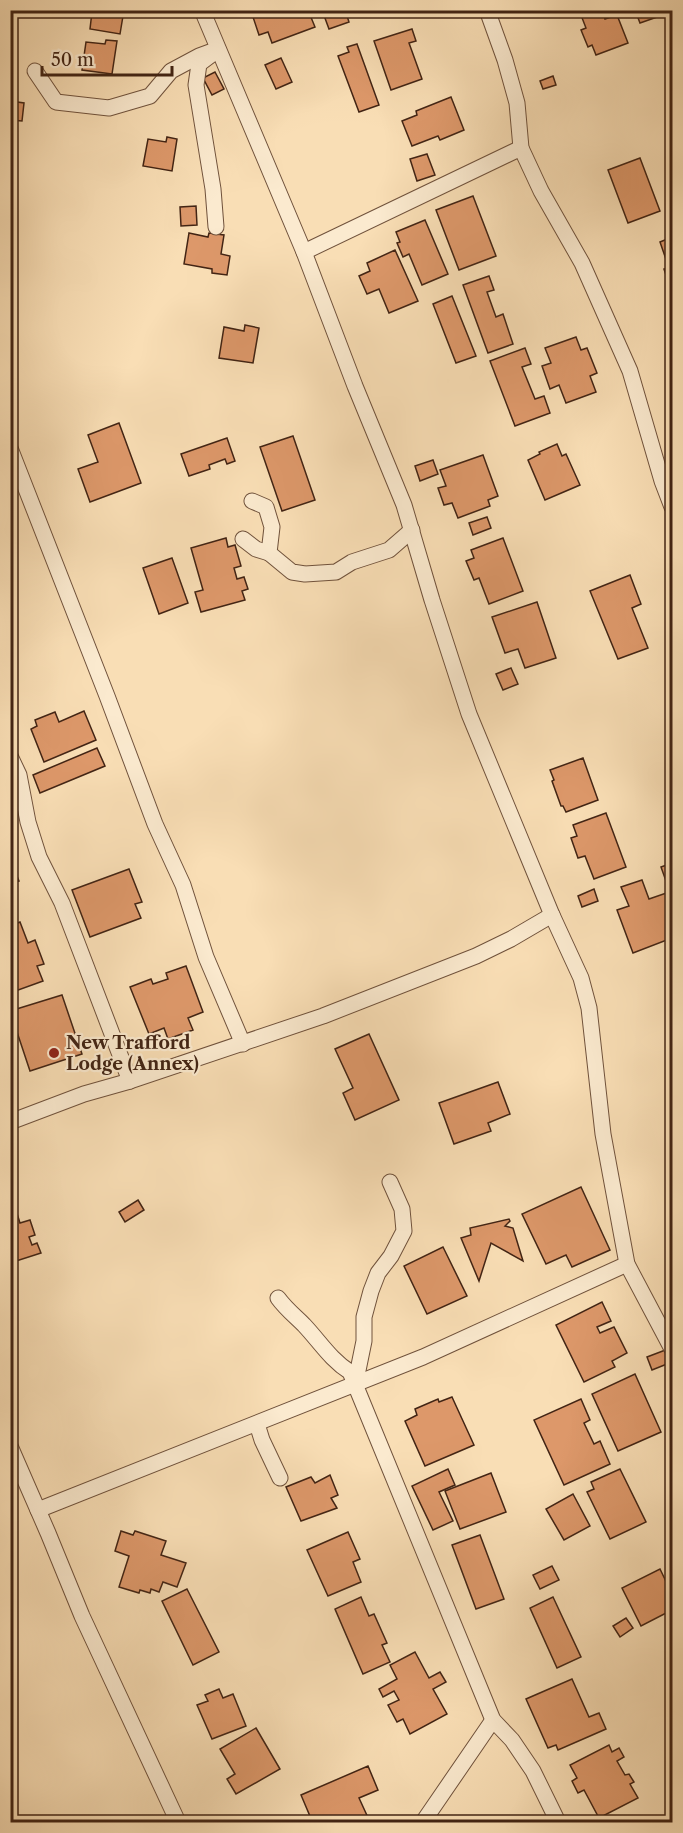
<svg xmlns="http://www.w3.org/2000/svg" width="683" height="1833" font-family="'Libre Caslon Text',serif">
<rect width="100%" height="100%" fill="#f9deb5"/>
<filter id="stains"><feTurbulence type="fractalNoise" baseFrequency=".00333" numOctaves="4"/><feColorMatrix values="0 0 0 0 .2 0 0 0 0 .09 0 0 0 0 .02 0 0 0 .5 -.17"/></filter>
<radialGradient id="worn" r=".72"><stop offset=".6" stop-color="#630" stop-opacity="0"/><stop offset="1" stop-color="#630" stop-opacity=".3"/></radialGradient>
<g fill="#dd986a" stroke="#422414" stroke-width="1.5">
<path d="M297 10V12L308 10 315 27 272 43 268 32 259 35 251 11Z"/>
<path d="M322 10H345L349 22 329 29Z"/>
<path d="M579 10H602L605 19 617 15 628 43 596 55 592 45 588 47 581 30 586 28Z"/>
<path d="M635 10H662L663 15 640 23Z"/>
<path d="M92 12 123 16 120 34 90 29Z"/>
<path d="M412 29 416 41 409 43 422 79 391 90 374 41Z"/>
<path d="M106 40 117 41 112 74 82 70 86 42 105 44Z"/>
<path d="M357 44 379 105 359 112 338 56 349 52 347 47Z"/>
<path d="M281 58 292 82 276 89 265 65Z"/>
<path d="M215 72 224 89 212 95 203 78Z"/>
<path d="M553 76 556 85 543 89 540 81Z"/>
<path d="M451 97 464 130 440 140 438 136 412 146 402 121 417 115 416 111Z"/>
<path d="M10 101 24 103 22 121 10 120Z"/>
<path d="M167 137 177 139 172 171 143 166 148 139 166 142Z"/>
<path d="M427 154 435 175 417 181 410 159Z"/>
<path d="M640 158 660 211 628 223 608 170Z"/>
<path d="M473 196 496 256 459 270 436 210Z"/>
<path d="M196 206 197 225 181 226 180 207Z"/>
<path d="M425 220 448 274 422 285 409 254 403 257 397 243 400 242 396 232Z"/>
<path d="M189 233 208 237 209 233 224 235 221 254 230 256 227 275 212 273V269L184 264Z"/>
<path d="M672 237V293L664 269 669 268 660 242Z"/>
<path d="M395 250 418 301 389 313 379 289 367 294 359 276 370 271 367 263Z"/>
<path d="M489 276 494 290 487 292 496 317 503 314 513 344 488 353 463 285Z"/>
<path d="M452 296 476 356 456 363 433 304Z"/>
<path d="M245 325 259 328 253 363 219 358 224 327 244 331Z"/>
<path d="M576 337 581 350 587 348 597 373 590 376 596 392 566 403 559 385 550 389 542 366 551 363 545 348Z"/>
<path d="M525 348 531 364 522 367 535 399 544 396 550 413 515 426 490 361Z"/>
<path d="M119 423 141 483 90 502 78 469 98 462 88 435Z"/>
<path d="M293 436 315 500 282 511 260 447Z"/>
<path d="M227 438 235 461 227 464 225 459 209 465 210 469 189 476 181 454Z"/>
<path d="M557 444 562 456 566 454 580 485 545 500 528 460 540 454 539 452Z"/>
<path d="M483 455 498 496 488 500 490 506 458 518 452 503 444 505 438 488 446 486 440 470Z"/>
<path d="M433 460 438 474 420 481 415 466Z"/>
<path d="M487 517 491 528 473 535 469 523Z"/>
<path d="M226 538 228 547 235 545 241 566 234 568 237 579 244 577 248 589 242 591 245 600 201 612 195 592 203 590 191 548Z"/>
<path d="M503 538 523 591 489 604 479 578 474 580 466 561 474 558 471 550Z"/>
<path d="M172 558 188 603 159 614 143 568Z"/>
<path d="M630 575 641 604 632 608 648 648 618 659 590 591Z"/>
<path d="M537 602 556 658 525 668 518 649 505 653 492 617Z"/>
<path d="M511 668 518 684 503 690 496 674Z"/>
<path d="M84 711 96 740 44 762 31 729 37 726 35 720 55 712 59 722Z"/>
<path d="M97 748 105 766 40 793 33 775Z"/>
<path d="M583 758 598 800 566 812 563 806H561L552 781 554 780 550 770Z"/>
<path d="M606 813 626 867 594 879 585 856 578 858 571 838 577 836 573 825Z"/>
<path d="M10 859 19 881 10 884Z"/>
<path d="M672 863V879L666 881 661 867Z"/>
<path d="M129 869 142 902 135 904 141 918 90 937 72 890Z"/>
<path d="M642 880 649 899 672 891V938L633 953 617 910 629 906 621 887Z"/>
<path d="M594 889 598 901 582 907 578 896Z"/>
<path d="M20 922 28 943 35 940 44 964 37 966 43 981 10 993V926Z"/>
<path d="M186 966 203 1012 188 1018 193 1030 168 1039 164 1028 149 1034 130 987 151 979 153 984 168 979 166 973Z"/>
<path d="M62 995 82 1054 30 1071 10 1011Z"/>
<path d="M369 1034 399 1100 355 1120 343 1093 353 1088 335 1049Z"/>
<path d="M498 1082 510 1114 488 1123 491 1131 454 1144 439 1103Z"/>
<path d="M581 1187 610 1250 572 1267 566 1255 546 1264 522 1214Z"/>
<path d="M138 1200 144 1210 125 1222 119 1212Z"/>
<path d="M14 1204 20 1223 30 1220 35 1235 29 1237 32 1245 37 1243 41 1253 10 1263V1205Z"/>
<path d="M509 1219 510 1221 505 1226 513 1228 523 1261 491 1243 479 1281 461 1238 471 1235 470 1228Z"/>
<path d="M443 1247 467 1296 427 1314 404 1266Z"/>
<path d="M602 1302 611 1321 597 1327 600 1333 614 1327 627 1353 612 1361 615 1367 584 1382 556 1325Z"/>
<path d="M668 1349 672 1362 652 1370 647 1357Z"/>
<path d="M635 1374 661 1432 618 1451 592 1394Z"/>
<path d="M452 1397 474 1445 425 1466 405 1421 417 1415 415 1409 438 1399 439 1402Z"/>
<path d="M581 1399 590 1420 584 1423 594 1444 600 1441 610 1464 564 1485 534 1420Z"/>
<path d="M448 1469 455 1485 439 1492 453 1521 433 1530 412 1486Z"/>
<path d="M620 1469 646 1522 610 1539 587 1492 594 1489 591 1482Z"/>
<path d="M491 1473 506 1512 460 1529 445 1491Z"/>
<path d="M330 1475 338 1495 331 1498 337 1508 301 1521 286 1487 311 1477 315 1483Z"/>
<path d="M573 1494 590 1526 564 1540 546 1509Z"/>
<path d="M121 1531 133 1535 135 1531 166 1541 161 1555 186 1563 177 1587 163 1582 159 1592 151 1589 150 1593 140 1590 139 1593 119 1587 129 1556 115 1551Z"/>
<path d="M348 1532 360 1559 353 1562 361 1582 328 1596 307 1550Z"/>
<path d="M480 1535 504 1599 476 1609 452 1545Z"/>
<path d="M552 1566 559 1580 540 1589 533 1575Z"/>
<path d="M660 1569 672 1594V1610L641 1626 622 1588Z"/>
<path d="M187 1589 219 1652 193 1665 162 1601Z"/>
<path d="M361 1597 369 1616 374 1614 387 1643 382 1645 390 1662 363 1674 335 1609Z"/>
<path d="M553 1597 581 1657 557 1668 530 1608Z"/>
<path d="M626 1618 633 1628 620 1637 613 1626Z"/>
<path d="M415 1652 429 1678 440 1672 446 1682 433 1689 447 1714 410 1734 403 1719 397 1722 388 1705 399 1700 394 1691 383 1697 379 1689 397 1679 390 1665Z"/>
<path d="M572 1679 589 1717 599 1713 606 1729 558 1750 556 1745 548 1748 526 1699Z"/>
<path d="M219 1689 223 1698 233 1694 246 1726 212 1739 197 1705 208 1701 205 1695Z"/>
<path d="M256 1728 280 1769 236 1794 227 1779 235 1774 220 1749Z"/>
<path d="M609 1745 612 1752 619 1748 624 1757 617 1761 625 1775 629 1774 634 1782 630 1784 638 1798 599 1818 584 1790 578 1793 572 1781 577 1778 570 1765Z"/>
<path d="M368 1766 378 1790 359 1798 370 1822H310L312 1821 301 1795Z"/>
</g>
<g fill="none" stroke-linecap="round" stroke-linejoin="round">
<g stroke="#70523c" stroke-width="17">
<g id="minor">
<path d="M202 10 304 252 355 386 404 505 432 600 469 714 552 915 581 978 589 1008 603 1134 627 1264 672 1349"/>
<path d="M487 10 505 60 517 103 521 148 541 191 582 263 630 371 662 481 672 507"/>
<path d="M211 55 199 64 196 85 213 189 216 227"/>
<path d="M35 71 56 102 109 108 150 96 171 71 199 56 218 49"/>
<path d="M304 252 521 148"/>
<path d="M10 448 107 696 155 824 183 885 206 957 243 1044"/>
<path d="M252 501 266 507 272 527 269 553 292 572 305 574 336 572 352 562 389 550 412 530"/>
<path d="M243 539 256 549 269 553"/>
<path d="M10 756 19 775 28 822 39 857 62 903 130 1081"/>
<path d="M10 1122 84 1094 130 1081 323 1016 476 956 511 939 552 915"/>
<path d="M278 1298C286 1309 295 1316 304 1325 320 1342 331 1360 350 1372L493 1720 512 1740 533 1771 558 1822"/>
<path d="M355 1385 364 1341V1317L371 1291 378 1273 391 1256 404 1231 402 1209 390 1182"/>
<path d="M257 1424 262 1440 280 1478"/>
<path d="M10 1446 48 1533 82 1616 178 1822"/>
<path d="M38 1510 423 1357 627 1264"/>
<path d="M423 1822 493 1720"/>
</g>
</g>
<use href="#minor" stroke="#fbeacf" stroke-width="15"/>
</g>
<circle fill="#8f2418" stroke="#fbeacf" stroke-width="2" cx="54" cy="1053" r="6"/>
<g text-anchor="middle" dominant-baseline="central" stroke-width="4.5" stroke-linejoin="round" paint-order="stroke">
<g font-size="18" font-weight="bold" fill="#422414" stroke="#fbeacf" text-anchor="start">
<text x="66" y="1043">New Trafford<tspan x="66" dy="21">Lodge (Annex)</tspan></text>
</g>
</g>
<rect width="683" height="1833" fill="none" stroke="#f9deb5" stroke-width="36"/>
<rect x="12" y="12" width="659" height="1809" fill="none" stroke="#422414" stroke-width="3"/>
<rect x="18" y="18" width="647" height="1797" fill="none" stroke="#422414" stroke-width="1.5"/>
<path d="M42 66v9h130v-9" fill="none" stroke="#422414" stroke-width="3"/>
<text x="51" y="66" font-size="18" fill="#422414" stroke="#fbeacf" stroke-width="4.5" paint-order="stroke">50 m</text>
<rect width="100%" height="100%" filter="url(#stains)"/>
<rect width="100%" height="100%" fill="url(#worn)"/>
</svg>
